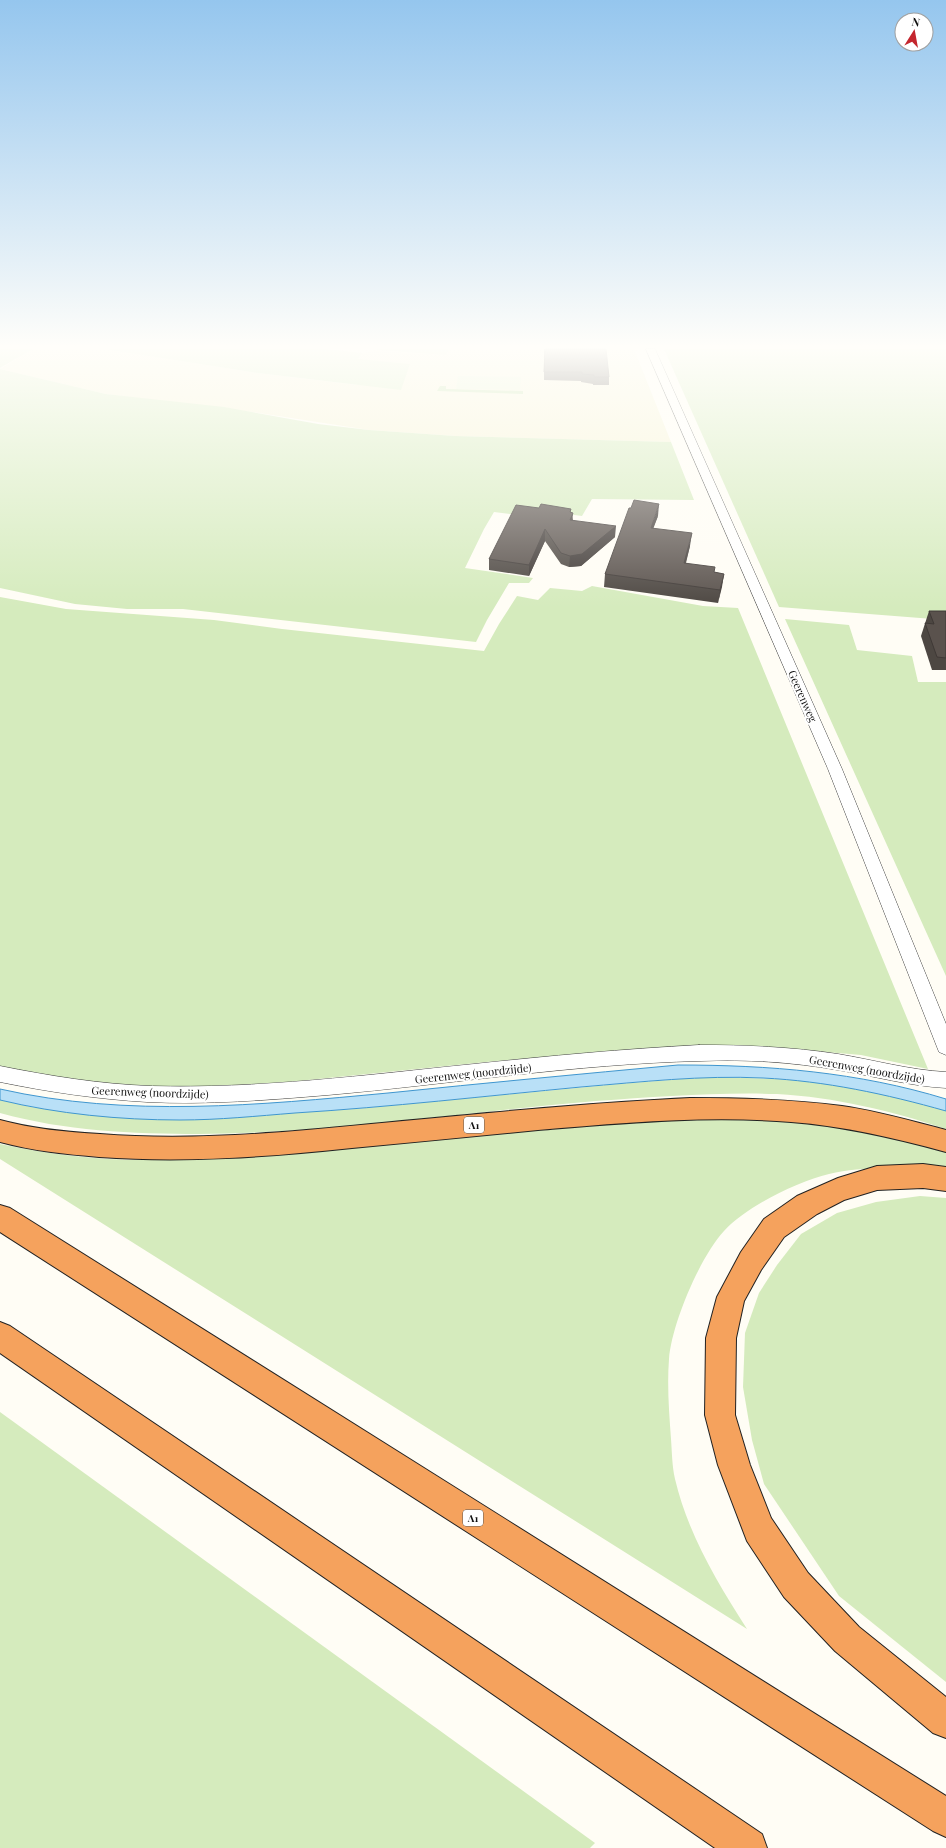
<svg xmlns="http://www.w3.org/2000/svg" width="946" height="1848" font-family="'Playfair Display',serif">
<rect width="100%" height="100%" fill="#fffdf5"/>
<path fill="#f6f3d4" d="M33 349H104L258 373 357 385 358 359 362 353 376 351 446 355 449 349H634L671 442 455 436 369 430 252 412 106 394 0 369Z"/>
<g fill="#d5ebbd">
<path d="M0 349H33L0 368Z"/>
<path d="M104 349H327L362 353 358 359 410 364 401 390 258 373Z"/>
<path d="M366 349H449L446 355Z"/>
<path d="M664 349H946V620L779 607Z"/>
<path d="M0 369 106 394 224 407 318 424 369 430 455 436 671 442 694 500 592 499 582 516 522 508 517 515 494 512 484 529 465 568 533 578 529 583H509L487 620 476 642 183 609H127L75 604 0 588Z"/>
<path d="M592 586 703 606 738 608 928 1069 861 1055 791 1049H654L496 1061 288 1082 180 1088 89 1084 0 1070V597L66 609 214 620 282 629 484 651 499 624 517 596 538 600 550 588 582 591Z"/>
<path d="M785 619 849 625 857 650 912 656 918 682H946V976Z"/>
<path d="M708 1077C744 1078 780 1078 815 1082 859 1087 903 1098 946 1111V1129C892 1111 834 1097 777 1094 717 1092 656 1097 596 1101 464 1112 332 1133 199 1134 132 1134 65 1131 0 1113V1100L31 1107 83 1114 181 1120 355 1109 618 1084Z"/>
<path d="M719 1115 826 1121 895 1137 946 1152V1170C908 1170 867 1165 829 1174 797 1182 747 1206 724 1231 700 1257 672 1323 669 1359 667 1385 669 1412 671 1439 672 1452 672 1466 675 1479 688 1534 717 1582 747 1629L0 1159V1144C47 1154 96 1160 144 1160 227 1161 311 1148 394 1141 502 1131 611 1124 719 1115Z"/>
<path d="M920 1196 946 1198V1682L839 1596 764 1484 752 1440 743 1387 745 1333 759 1293 777 1265 801 1234 837 1213 876 1202Z"/>
<path d="M0 1412 595 1843 590 1848H0Z"/>
</g>
<path fill="#b9dc9c" d="M440 386H446V389L523 391V394L437 391Z"/>
<path fill="#e6f2cf" d="M458 376 521 377 520 390 456 389Z"/>
<path fill="#b9e0f7" stroke="#3f96cf" d="M678 1065C769 1065 858 1072 946 1099V1111C886 1094 825 1081 763 1078 702 1075 641 1082 581 1087 486 1096 391 1107 295 1113 257 1116 219 1120 180 1120 120 1120 58 1114 0 1100V1089C128 1118 260 1105 388 1093 485 1083 581 1074 678 1065Z"/>
<g fill="none" stroke-linecap="round" stroke-linejoin="round">
<g stroke="#444" stroke-width="1">
<g id="street">
<path d="M646 349H655L842 769 946 1024V1055L939 1052 937 1047 828 769Z"/>
<path d="M699 1045C745 1045 792 1047 838 1054 874 1060 909 1070 946 1072V1088C909 1086 874 1076 838 1070 792 1062 745 1059 700 1061 575 1064 452 1084 328 1095 268 1100 207 1105 147 1102 97 1099 49 1092 0 1082V1066C50 1076 99 1084 150 1086 259 1089 366 1075 474 1064 549 1056 624 1049 699 1045Z"/>
</g>
</g>
<g stroke="#222" stroke-width="2">
<g id="highway">
<path d="M690 1098C741 1098 791 1099 842 1106 877 1111 912 1121 946 1130V1152C895 1138 844 1126 791 1122 707 1115 622 1123 538 1130 476 1136 414 1142 352 1148 268 1157 184 1163 99 1157 65 1154 33 1151 0 1142V1120C33 1129 66 1132 100 1134 190 1141 280 1133 371 1124 477 1114 583 1103 690 1098Z"/>
<path d="M923 1164 946 1167V1191L923 1188 877 1190 844 1200 817 1214 784 1237 761 1270 744 1301 736 1338 735 1415 750 1465 771 1518 808 1573 859 1627 946 1697V1738L933 1733 835 1651 784 1597 747 1541 718 1465 705 1415 706 1338 717 1297 741 1252 764 1219 797 1196 838 1178 877 1166Z"/>
<path d="M0 1205 10 1208 946 1796V1837L933 1831 0 1232Z"/>
<path d="M0 1322 10 1326 762 1834 767 1848H715L0 1353Z"/>
</g>
</g>
<use href="#street" fill="#fff" fill-rule="evenodd"/>
<use href="#highway" fill="#f5a25d" fill-rule="evenodd"/>
</g>
<g fill="#4d4742">
<path d="M544 349 609 377V385H593V384L581 382V381L544 380Z"/>
<path d="M539 508 571 513 573 520 615 537 581 566 569 567 561 564 545 541 529 576 489 570V559Z"/>
<path d="M658 516 653 528 690 546 686 563 714 572 724 574 718 603 604 587 605 574Z"/>
<path d="M929 611H946V670H932L921 636Z"/>
</g>
<g fill="#3f3936">
<path d="M659 504 658 516 649 540 651 528Z"/>
<path d="M571 509 570 519 573 513 572 524 570 521V512Z"/>
<path d="M616 526 615 537 581 566 569 567 570 556Z"/>
<path d="M545 529V541L529 576V565Z"/>
<path d="M692 533 690 546 682 576 684 563Z"/>
<path d="M724 574 722 587 718 603 720 590Z"/>
</g>
<g fill="#5a524d" stroke="#3f3936">
<path d="M545 349H606L609 377H594V375L582 374V372H544Z"/>
<path d="M634 500 659 504 651 528 692 533 684 563 715 567 714 572 724 574 720 590 605 574 629 508H631Z"/>
<path d="M541 504 571 509 570 512 573 513 570 520 616 526 582 554 570 556 561 553 545 529 529 565 489 559 516 505 539 508Z"/>
<path d="M929 611H946V658L937 657 925 623 934 624Z"/>
</g>
<linearGradient id="sky" x2="0" y2="1"><stop stop-color="#95c6ee"/><stop offset="0.57" stop-color="#fffefa"/><stop offset="1" stop-color="#fffefa" stop-opacity="0"/></linearGradient>
<rect width="946" height="608" fill="url(#sky)"/>
<g text-anchor="middle" dominant-baseline="central" stroke-width="4" stroke-linejoin="round" paint-order="stroke">
<g fill="#fff" stroke="#585858" stroke-width="1">
<rect x="464" y="1117" width="20" height="16" rx="3"/>
<rect x="463" y="1510" width="20" height="16" rx="3"/>
</g>
<g font-size="10" font-weight="bold" fill="#111">
<text x="474" y="1125">A1</text>
<text x="473" y="1518">A1</text>
</g>
<g font-size="11" fill="#111" stroke="#fff">
<text transform="translate(803 696) rotate(66)">Geerenweg</text>
<text transform="translate(867 1069) rotate(10)">Geerenweg (noordzijde)</text>
<text transform="translate(473 1073) rotate(-6)">Geerenweg (noordzijde)</text>
<text transform="translate(150 1092) rotate(2)">Geerenweg (noordzijde)</text>
</g>
</g>
<g transform="translate(914 32) rotate(11)"><circle r="19" fill="#ffffff" stroke="#a0a0a0"/>
<path d="M0-3L7 15L0 10L-7 15Z" fill="#c4262e"/>
<text y="-6" font-size="11" font-weight="bold" text-anchor="middle" fill="#111111">N</text>
</g>
</svg>
